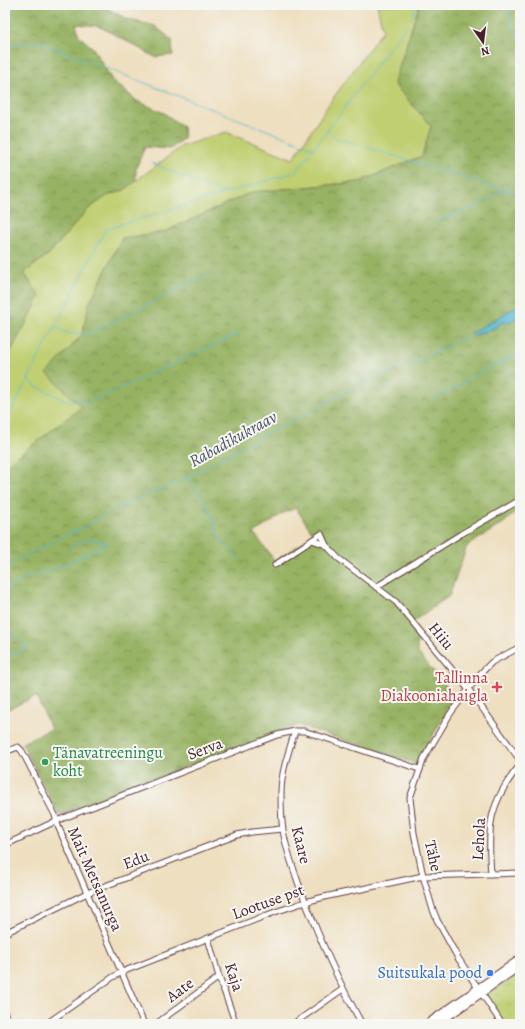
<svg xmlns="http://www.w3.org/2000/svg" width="525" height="1029" font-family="Alegreya,serif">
<defs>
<pattern id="forest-crowns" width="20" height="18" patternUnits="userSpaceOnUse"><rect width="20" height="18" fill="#97b263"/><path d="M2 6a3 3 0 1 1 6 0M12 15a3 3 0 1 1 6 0" fill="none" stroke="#7d9052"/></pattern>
<pattern id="park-tufts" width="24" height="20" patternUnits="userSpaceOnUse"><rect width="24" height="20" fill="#bfcf71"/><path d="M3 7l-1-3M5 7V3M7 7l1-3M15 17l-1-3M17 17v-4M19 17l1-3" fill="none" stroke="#a6b162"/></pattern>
</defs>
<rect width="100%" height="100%" fill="#f6f6f2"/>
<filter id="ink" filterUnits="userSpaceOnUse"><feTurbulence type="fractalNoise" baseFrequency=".025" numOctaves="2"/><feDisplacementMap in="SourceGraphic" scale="8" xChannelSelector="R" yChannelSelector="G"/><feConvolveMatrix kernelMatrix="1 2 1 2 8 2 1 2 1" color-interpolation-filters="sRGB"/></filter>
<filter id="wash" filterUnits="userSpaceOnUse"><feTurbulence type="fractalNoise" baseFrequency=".012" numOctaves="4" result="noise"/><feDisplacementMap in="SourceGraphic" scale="16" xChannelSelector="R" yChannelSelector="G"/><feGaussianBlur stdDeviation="0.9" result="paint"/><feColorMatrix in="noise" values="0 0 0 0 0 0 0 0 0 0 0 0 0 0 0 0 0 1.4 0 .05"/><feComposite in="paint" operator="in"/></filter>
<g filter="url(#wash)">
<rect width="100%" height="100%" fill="#eedfc0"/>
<path fill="#bfcf71" stroke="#84774e" d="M377 5H419L394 84 432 126 422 156 359 182 252 192 164 232 122 238 89 304 82 335 47 373 82 407 5 466V362L40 297 24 273 49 254 88 209 107 196 124 190 182 146 226 132 293 159 331 101 383 30Z"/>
<g fill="url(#forest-crowns)" stroke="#706847" fill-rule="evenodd">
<path d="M5 5H104L106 8 127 19 155 26 172 40 173 55 155 57 99 26 76 24 79 36 93 48 112 80 137 101 164 113 183 127 184 138 170 149 145 147 136 168V181L124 190 107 196 88 209 49 254 24 273 40 297 5 362Z"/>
<path d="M419 5H520V304L496 319 471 333 476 335 495 328 502 322H510L520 315V509L502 524 467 546 449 596 415 620 413 625 417 633V652L455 696 417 764 298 725 58 815 22 743 51 729 36 696 5 711V466L82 407 47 373 82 335 89 304 122 238 164 232 252 192 359 182 422 156 431 126 394 84ZM296 508 314 535 275 561 254 533 285 512Z"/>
</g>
<path fill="url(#park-tufts)" stroke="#84774e" d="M520 972V1024H506L486 996Z"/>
<path fill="#52b8d0" stroke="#4e6c7e" d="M520 304V315L510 322H502L495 328 476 335 471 333 496 319Z"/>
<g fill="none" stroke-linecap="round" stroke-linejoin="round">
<g stroke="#52b8d0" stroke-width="1">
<path d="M506 5 517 37"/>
<path d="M5 19 9 10 7 5"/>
<path d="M411 19 416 5"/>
<path d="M5 46 36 41 313 148"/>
<path d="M327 131 336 138 504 190 517 195 520 200"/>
<path d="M152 163 204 186 225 193"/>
<path d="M435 222 472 208 520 182"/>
<path d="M56 327 66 333 88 334 211 273"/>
<path d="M504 362 507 370 511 375"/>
<path d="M28 380 37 387 65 400 88 403 240 333"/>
<path d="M432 399 453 389 480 372 520 353"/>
<path d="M5 423 106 229 296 172 407 25"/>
<path d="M187 477 208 507 213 518 219 537 241 561"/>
<path d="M5 566 87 525 121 506 176 483 360 384 415 362 472 334"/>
<path d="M5 589 21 580 49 571 81 557 108 542 87 539 69 547"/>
<path d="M5 629 28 647 5 659"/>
</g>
</g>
</g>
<g filter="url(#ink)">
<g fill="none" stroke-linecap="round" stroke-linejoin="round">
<g stroke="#633c41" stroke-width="7">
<g id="minor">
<path d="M312 540 326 545"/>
<path d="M275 565 321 534 326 545 338 558 396 602 469 690 520 760"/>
<path d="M376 587 461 534 520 500"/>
<path d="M295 731C289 751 281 772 281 793 281 805 281 818 283 830 286 849 293 867 299 885 317 933 337 980 362 1024"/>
<path d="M5 752 18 747 22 751 55 815 58 826 144 1024"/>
<path d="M5 845 56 821 277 735 295 731H304L419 769"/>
<path d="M491 873C487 826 489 803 520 765"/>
<path d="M5 933 87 893 237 835 252 832 282 829"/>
<path d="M208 938 219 977 236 1024"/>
<path d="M5 1014 10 1024"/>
<path d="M46 1024 113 977 122 972 275 912 305 902 324 897 423 876 520 873"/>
<path d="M156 1024 219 977"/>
<path d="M293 1024 343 989"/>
<path d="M502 1024 458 958 437 920 432 907 423 876 414 833 410 798 424 758 450 714 480 674 492 662 520 647"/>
</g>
</g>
<g stroke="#633c41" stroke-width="9">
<g id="highway">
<path d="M427 1024 520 959"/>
<path d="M437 1024 520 966"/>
</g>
</g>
<use href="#minor" stroke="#fff" stroke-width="5"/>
<use href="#highway" stroke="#fff" stroke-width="7"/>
</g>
</g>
<path fill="#e0444e" stroke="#f6f6f2" stroke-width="1.5" d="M495 681h4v4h4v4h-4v4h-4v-4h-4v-4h4z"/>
<circle fill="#2e9e5b" stroke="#f6f6f2" stroke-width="1.5" cx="45" cy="762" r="4"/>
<circle fill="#3f7fe0" stroke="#f6f6f2" stroke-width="1.5" cx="490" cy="973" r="4"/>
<g text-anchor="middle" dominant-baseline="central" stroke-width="4" stroke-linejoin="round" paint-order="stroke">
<g font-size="16" fill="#4a1f2b" stroke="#f6f6f2">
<text transform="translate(441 636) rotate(51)">Hiiu</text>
<text transform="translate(205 749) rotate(-21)">Serva</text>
<text transform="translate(479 839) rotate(-87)">Lehola</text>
<text transform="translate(301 845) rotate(76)">Kaare</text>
<text transform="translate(433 856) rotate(77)">Tähe</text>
<text transform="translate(136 860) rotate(-21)">Edu</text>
<text transform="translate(95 879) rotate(66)">Mait Metsanurga</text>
<text transform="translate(268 902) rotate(-20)">Lootuse pst</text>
<text transform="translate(234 977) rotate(72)">Kaja</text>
<text transform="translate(180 990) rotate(-37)">Aate</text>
</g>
<g font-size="16" fill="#be3a42" stroke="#f6f6f2" text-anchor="end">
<text x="488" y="678">Tallinna<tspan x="488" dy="18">Diakooniahaigla</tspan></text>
</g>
<g font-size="16" fill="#27864d" stroke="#f6f6f2" text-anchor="start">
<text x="53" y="753">Tänavatreeningu<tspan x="53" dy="18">koht</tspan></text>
</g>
<g font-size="16" fill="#366cbe" stroke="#f6f6f2" text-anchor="end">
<text x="482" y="973">Suitsukala pood</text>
</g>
<g font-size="17" font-style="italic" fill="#4d5565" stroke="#f6f6f2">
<text transform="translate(233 439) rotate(-29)">Rabadikukraav</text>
</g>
</g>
<rect width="525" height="1029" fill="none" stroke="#f6f6f2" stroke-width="20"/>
<g transform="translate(483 42) rotate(166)" stroke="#f6f6f2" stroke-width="3" paint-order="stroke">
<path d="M0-3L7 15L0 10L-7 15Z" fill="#4a1f2b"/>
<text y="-6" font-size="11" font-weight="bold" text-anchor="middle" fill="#4a1f2b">N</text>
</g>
</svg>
